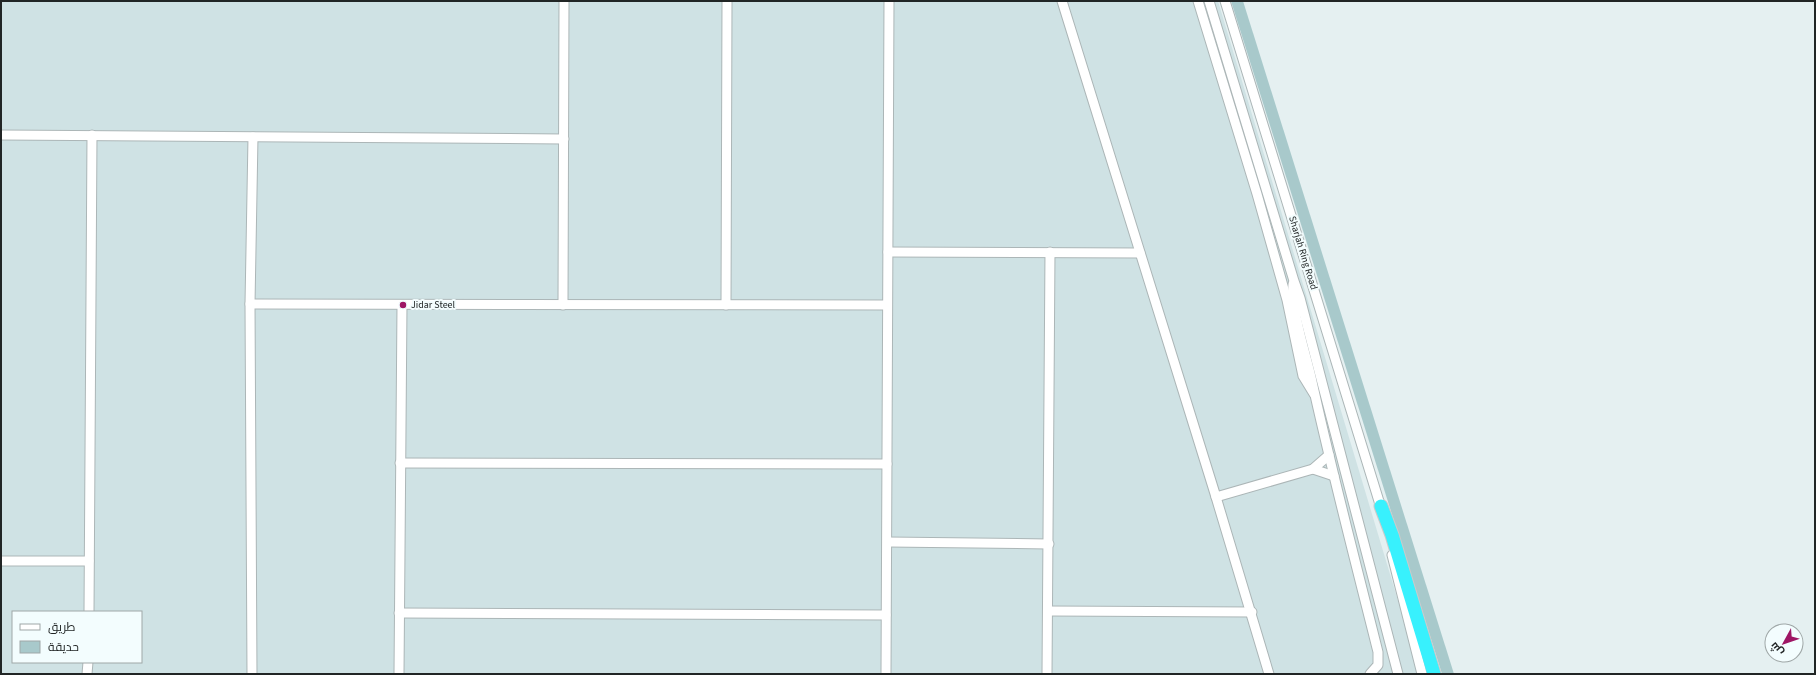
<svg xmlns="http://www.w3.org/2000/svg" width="1816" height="675" font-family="'Source Sans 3',Cairo,sans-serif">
<rect width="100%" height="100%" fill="#e5f0f1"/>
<path fill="#cfe2e4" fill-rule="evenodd" d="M1 1H1218L1420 674H1ZM13 612H141V662H13Z"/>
<path fill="#a8c9cb" d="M1231 1H1243L1454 674H1442Z"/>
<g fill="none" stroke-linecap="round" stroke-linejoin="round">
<g stroke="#acb6b7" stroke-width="11">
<g id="minor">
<path d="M1062 1 1216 497 1269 674"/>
<path d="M1198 1 1257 194 1287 300 1303 376 1314 394"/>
<path d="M1209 1 1294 281 1300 298 1398 674"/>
<path d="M1225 1 1382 511"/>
<path d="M1 135 564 139"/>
<path d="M888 252 1140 253"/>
<path d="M1293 284C1291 308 1305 352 1311 377 1331 469 1355 560 1378 652V665L1370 674"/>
<path d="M250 304 887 305"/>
<path d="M563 305 564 1"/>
<path d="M726 305 727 1"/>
<path d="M400 463 887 464"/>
<path d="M1313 469 1334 476"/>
<path d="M1216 497 1313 469 1329 455"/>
<path d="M888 542 1049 544"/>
<path d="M1392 555 1422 674"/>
<path d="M1 561H89"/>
<path d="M1049 611 1252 612"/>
<path d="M89 612 92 135"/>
<path d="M399 613 886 615"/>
<path d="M87 674 88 662"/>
<path d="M252 674 250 304 253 137"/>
<path d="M399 674 402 305"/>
<path d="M886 674 889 1"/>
<path d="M1047 674 1050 252"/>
</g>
</g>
<g stroke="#cacbcb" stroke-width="15">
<path id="highway" d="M1381 506 1392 535 1434 674"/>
</g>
<use href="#minor" stroke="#fff" stroke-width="9"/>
<use href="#highway" stroke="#38f1fd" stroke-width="13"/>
</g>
<circle fill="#9e1665" stroke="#f3fdfe" stroke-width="1.5" cx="403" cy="305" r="4"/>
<g text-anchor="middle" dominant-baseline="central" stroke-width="4" stroke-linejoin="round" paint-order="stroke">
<g font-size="10" fill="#212525" stroke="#f3fdfe">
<text transform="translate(1303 253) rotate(73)">Sharjah Ring Road</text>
</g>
<g font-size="10" fill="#212525" stroke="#f3fdfe" text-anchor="start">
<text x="411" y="305">Jidar Steel</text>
</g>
</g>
<rect width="1816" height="675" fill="none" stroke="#212525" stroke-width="4"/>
<rect x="12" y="611" width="130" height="52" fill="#f3fdfe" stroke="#9fa7a7"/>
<rect x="20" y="624" width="20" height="6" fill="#ffffff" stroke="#9fa7a7"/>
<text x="48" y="631" font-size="12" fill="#212525">طريق</text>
<rect x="20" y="641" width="20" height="12" fill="#a8c9cb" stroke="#9fa7a7"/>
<text x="48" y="651" font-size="12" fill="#212525">حديقة</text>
<g transform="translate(1784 643) rotate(230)"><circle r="19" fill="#f3fdfe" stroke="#9fa7a7"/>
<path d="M0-3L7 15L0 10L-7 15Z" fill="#9e1665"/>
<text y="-6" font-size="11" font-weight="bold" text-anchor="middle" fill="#212525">ش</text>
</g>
</svg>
